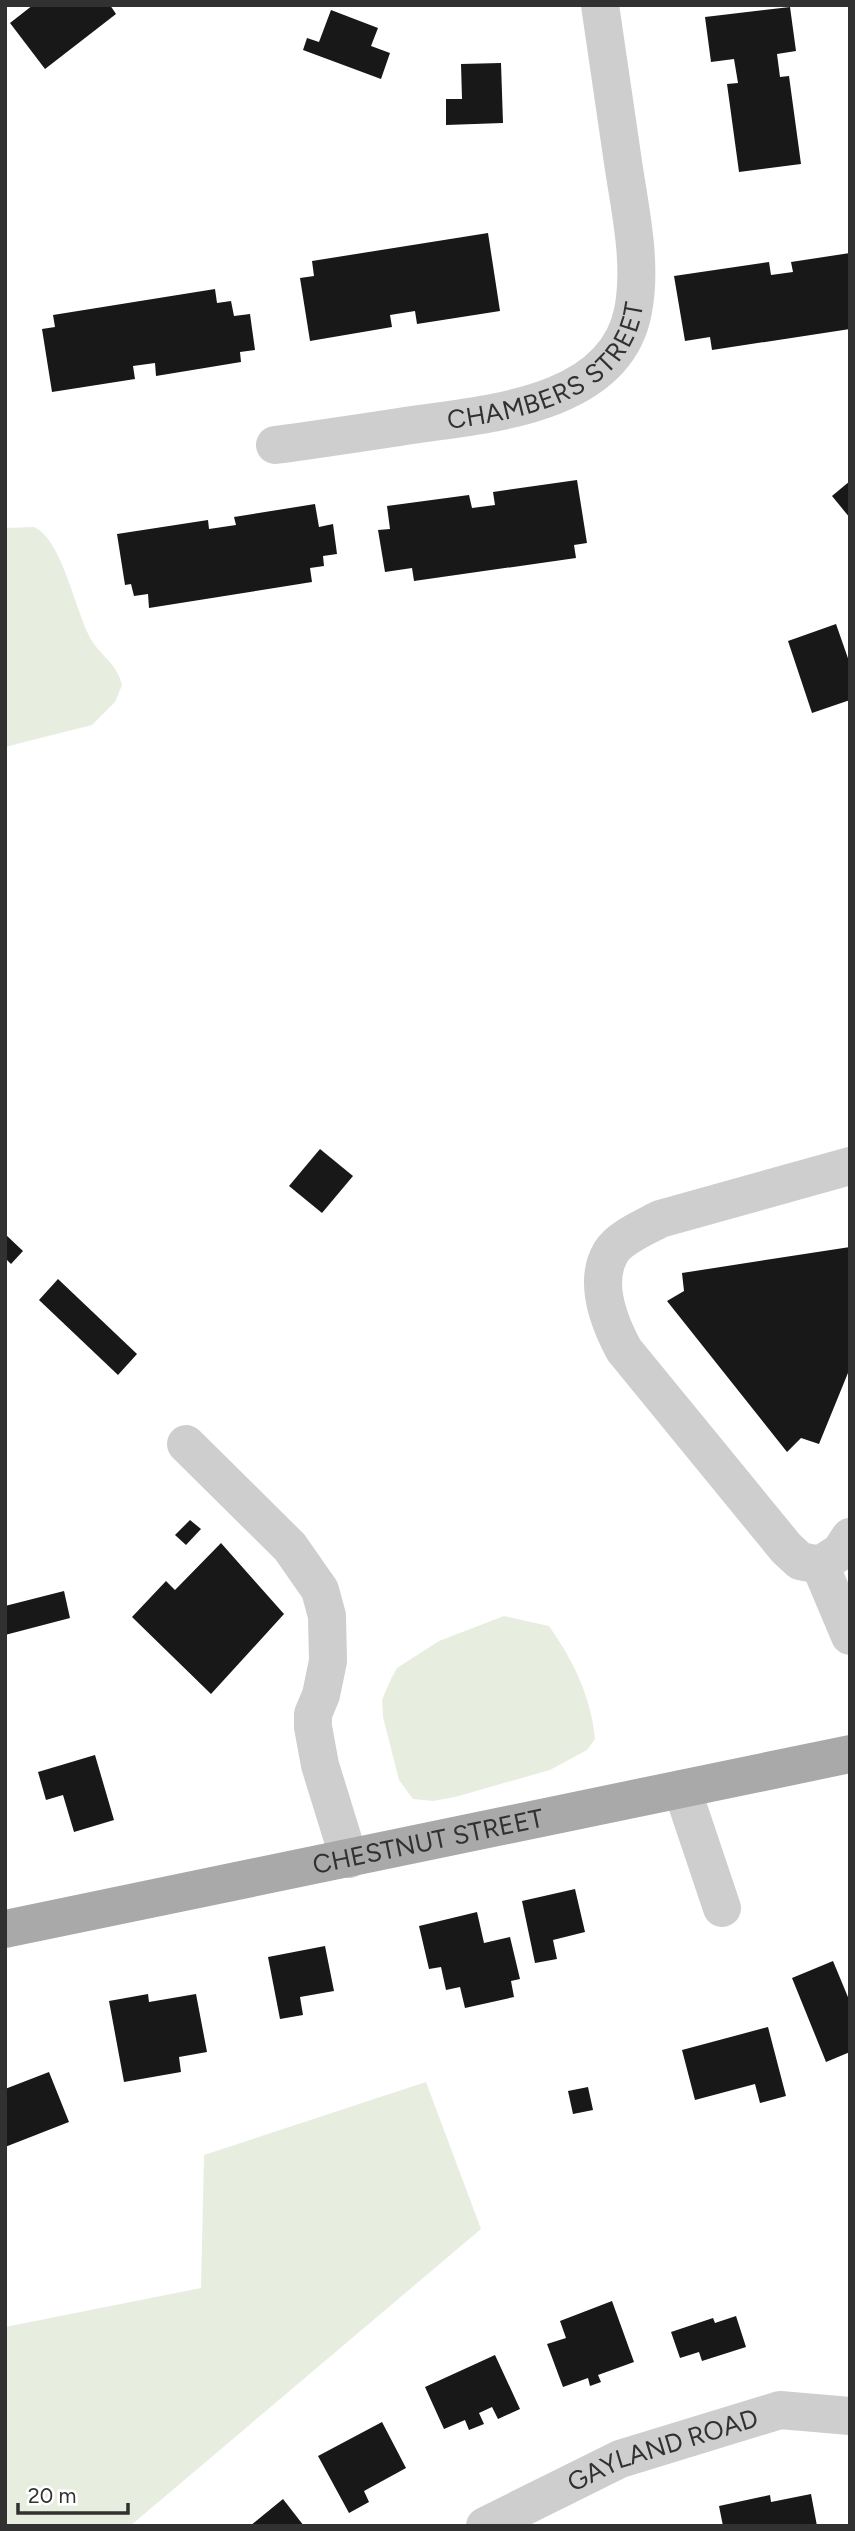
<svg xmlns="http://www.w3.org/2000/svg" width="855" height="2531" font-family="Figtree,sans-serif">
<rect width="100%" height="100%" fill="#fff"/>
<g fill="#e7eedf">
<path d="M34 527C63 540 75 612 92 641 103 658 117 664 122 685L115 702 92 725 5 747V528Z"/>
<path d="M504 1616 549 1626C573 1660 591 1697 595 1739L587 1750 550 1770 455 1797 433 1801 413 1799 399 1780 383 1717 382 1700 391 1679 397 1668 439 1641Z"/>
<path d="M426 2082 481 2229 130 2526H5V2327L201 2288 204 2155Z"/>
</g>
<g fill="#181818">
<path d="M33 5H110L116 14 45 69 10 23Z"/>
<path d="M790 7 796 51 777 54 780 77 789 76 801 164 739 172 727 84 738 83 734 59 711 62 705 17Z"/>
<path d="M331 10 378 28 371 46 390 53 381 79 303 50 307 38 319 42Z"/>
<path d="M501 63 503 123 446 125V99H462L461 64Z"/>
<path d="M488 233 500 311 417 324 415 311 390 315 392 327 310 341 300 278 314 276 312 261Z"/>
<path d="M850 253V329L712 350 710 337 685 341 674 276 769 262 771 275 793 272 791 262Z"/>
<path d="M215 289 217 303 231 301 234 316 250 314 255 350 240 352 241 362 156 376 155 363 133 366 135 379 52 392 42 329 55 327 53 315Z"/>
<path d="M577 480 587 543 574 545 576 558 414 581 412 568 385 572 378 530 390 529 387 506 469 495 472 508 495 505 493 492Z"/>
<path d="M850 481V518L832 496Z"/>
<path d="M315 504 319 527 333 524 337 554 323 556 324 566 310 568 312 582 149 608 148 594 134 596 131 584 125 585 117 534 208 520 209 529 236 525 234 517Z"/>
<path d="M836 624 850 664V700L812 713 788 641Z"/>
<path d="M320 1149 353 1176 322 1213 289 1186Z"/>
<path d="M5 1234 23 1251 11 1264 5 1258Z"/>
<path d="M850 1247V1368L819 1444 801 1438 787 1452 667 1301 684 1291 682 1273Z"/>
<path d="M58 1279 137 1354 118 1375 39 1300Z"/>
<path d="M190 1520 201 1529 186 1545 175 1535Z"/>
<path d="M221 1543 284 1614 211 1694 132 1617 166 1581 175 1590Z"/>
<path d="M64 1591 70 1618 5 1635V1606Z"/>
<path d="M95 1755 114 1820 74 1832 63 1795 46 1800 38 1772Z"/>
<path d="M575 1889 585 1932 553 1940 557 1959 535 1963 522 1901Z"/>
<path d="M477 1912 484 1943 510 1937 520 1979 511 1981 514 1997 465 2008 460 1987 446 1990 441 1967 429 1969 419 1926Z"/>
<path d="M325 1946 334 1991 300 1997 303 2015 280 2019 268 1957Z"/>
<path d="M833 1961 850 2002V2052L826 2062 792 1978Z"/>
<path d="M148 1994 149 2002 196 1994 207 2052 179 2057 181 2072 124 2082 109 2001Z"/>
<path d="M768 2027 786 2096 760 2103 755 2084 695 2100 682 2050Z"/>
<path d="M49 2072 69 2122 5 2147V2089Z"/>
<path d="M588 2087 593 2110 573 2114 568 2091Z"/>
<path d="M612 2301 634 2362 598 2375 601 2382 590 2386 588 2378 563 2387 547 2344 566 2338 560 2321Z"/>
<path d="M736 2316 746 2347 702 2361 699 2352 680 2358 671 2332 713 2318 715 2323Z"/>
<path d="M495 2355 520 2409 498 2419 492 2407 479 2413 484 2424 469 2430 465 2420 444 2429 425 2387Z"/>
<path d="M382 2422 406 2468 364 2491 369 2502 349 2513 318 2456Z"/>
<path d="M811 2494 817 2526H723L719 2506 770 2495 771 2502Z"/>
<path d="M283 2499 304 2526H250Z"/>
</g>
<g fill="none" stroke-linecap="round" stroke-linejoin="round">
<g stroke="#cecece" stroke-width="38">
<path id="s1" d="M275 445C321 439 366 432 412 425 487 414 615 406 633 311 642 265 631 214 624 169 616 114 608 60 600 5"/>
<path d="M850 1166 660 1219C647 1226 619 1238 611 1252 593 1282 609 1322 624 1350L786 1548 800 1561 820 1565 850 1636"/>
<path d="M186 1444 290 1547 320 1590 327 1616 328 1661 321 1695 313 1714V1727L320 1765 349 1859"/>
<path d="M820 1565 840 1552 850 1537"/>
<path d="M682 1789 722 1908"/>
<path id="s2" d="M485 2526 620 2459 780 2410 850 2416"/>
</g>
<path stroke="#a9a9a9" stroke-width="38" id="s3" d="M5 1929 850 1754"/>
</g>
<g text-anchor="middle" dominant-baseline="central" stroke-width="7" stroke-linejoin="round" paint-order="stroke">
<g font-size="26" fill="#313131" stroke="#fff">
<text stroke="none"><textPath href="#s1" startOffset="294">CHAMBERS STREET</textPath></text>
<text stroke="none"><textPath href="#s3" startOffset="432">CHESTNUT STREET</textPath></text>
<text stroke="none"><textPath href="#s2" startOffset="194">GAYLAND ROAD</textPath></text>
</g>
</g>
<rect width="855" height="2531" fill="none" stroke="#313131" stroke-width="14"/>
<path d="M18 2503v10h110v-10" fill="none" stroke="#313131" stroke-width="3.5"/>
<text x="28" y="2503" font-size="21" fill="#313131" stroke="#ffffff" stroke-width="5" paint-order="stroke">20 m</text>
</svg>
